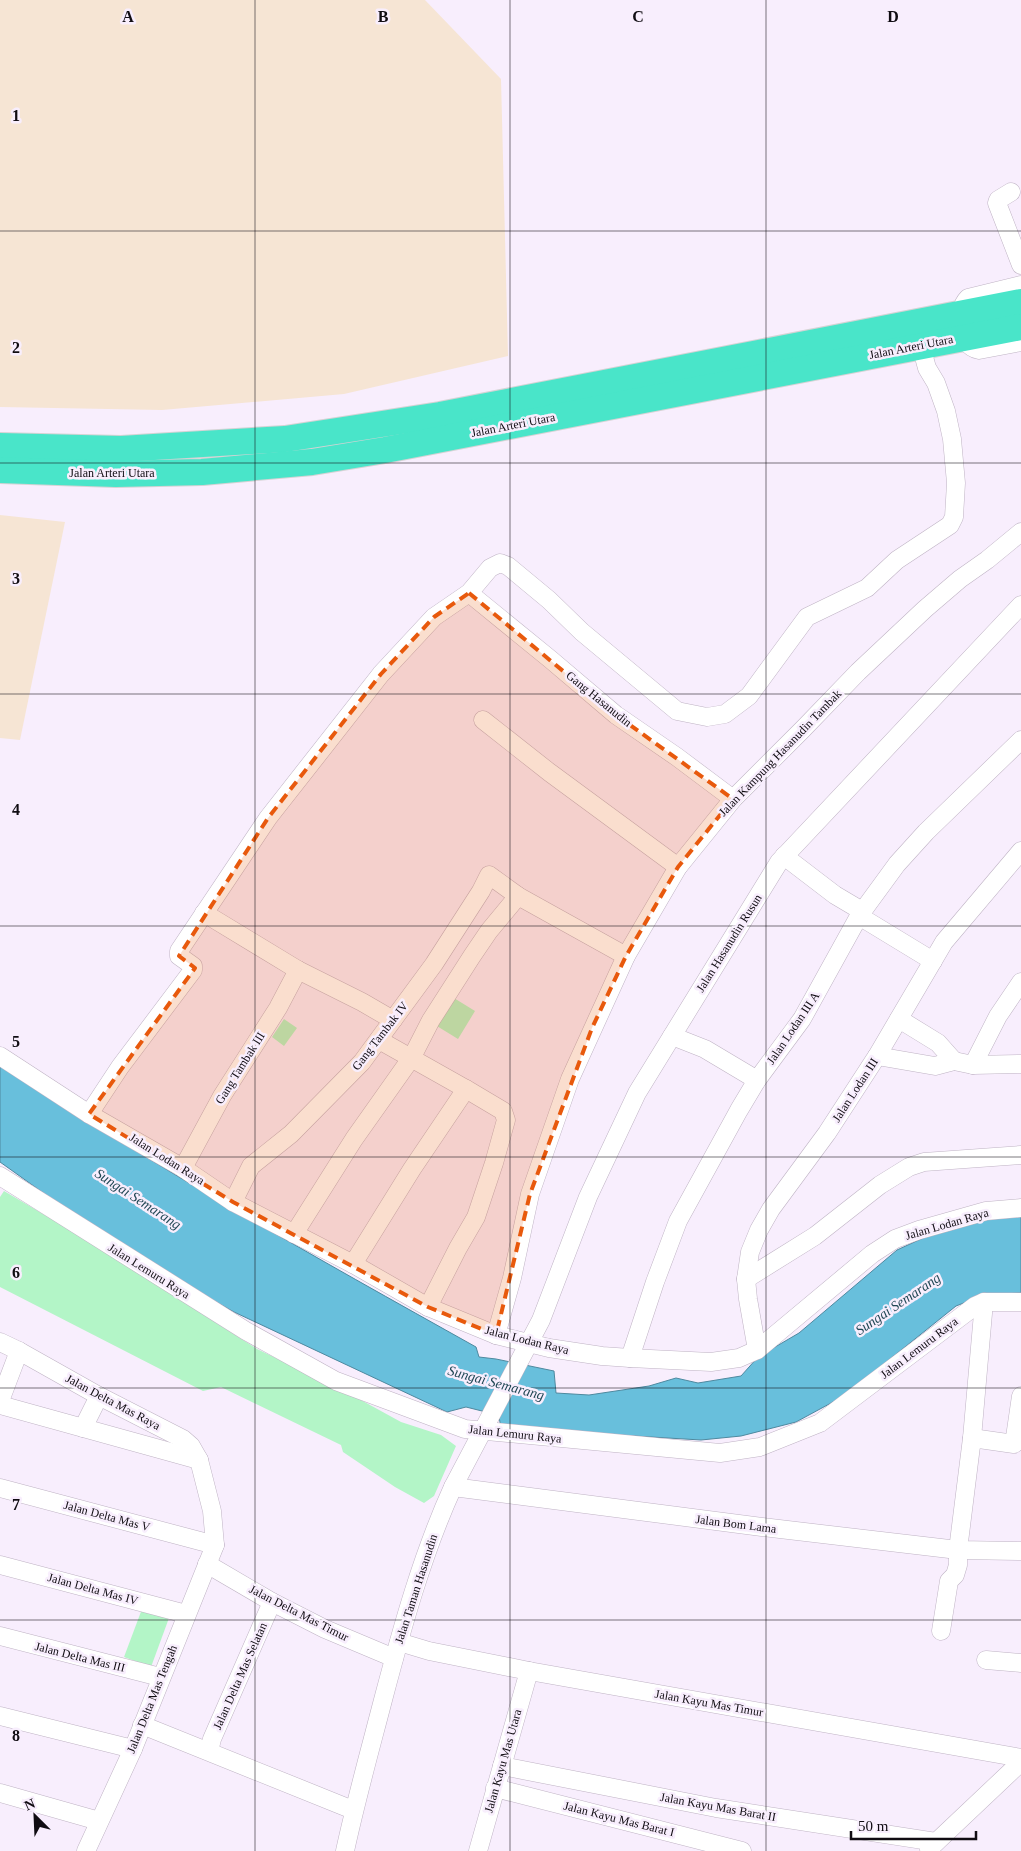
<svg xmlns="http://www.w3.org/2000/svg" width="1021" height="1851" font-family="Georgia,serif">
<rect width="100%" height="100%" fill="#f8eefd"/>
<g fill="#f6e5d4">
<path d="M0 0H425L501 79 508 356 344 394 162 410 0 407Z"/>
<path d="M0 515 65 522 20 740 0 738Z"/>
</g>
<g fill="#b3f5c7">
<path d="M449 995 475 1011 458 1039 432 1023Z"/>
<path d="M284 1019 297 1028 284 1046 272 1037Z"/>
<path d="M4 1191 77 1234 257 1349 339 1388 401 1422 441 1435 456 1446 434 1496 424 1503 395 1487 343 1452 341 1445 221 1387 203 1391 0 1287V1197Z"/>
<path d="M142 1609 169 1618 151 1667 124 1657Z"/>
</g>
<path fill="#68bfdc" stroke="#4e899f" d="M0 1063C153 1167 315 1257 476 1347L479 1357 496 1359 554 1371 556 1393 589 1395 649 1386 676 1378 698 1383 741 1376 758 1357 799 1333 897 1250 934 1233 979 1220 1021 1213V1293L984 1295 956 1306 844 1396 796 1422 741 1436 701 1440 501 1428 498 1411H482L466 1407 447 1412 234 1312 122 1249 0 1162Z"/>
<g fill="none" stroke-linecap="round" stroke-linejoin="round">
<g stroke="#bfb3c4" stroke-width="19">
<g id="minor">
<path d="M1011 192 998 200 997 203 1021 265"/>
<path d="M1021 285 968 298C955 311 958 346 979 350L1021 342"/>
<path d="M469 593 550 659 616 715 677 757 733 799"/>
<path d="M483 720 549 772 678 867"/>
<path d="M784 856 835 895 862 911"/>
<path d="M204 913 298 970 362 1002 393 1020"/>
<path d="M859 916 933 961"/>
<path d="M899 1019 938 1043 954 1061"/>
<path d="M672 1036 705 1049 757 1080"/>
<path d="M0 1056 89 1114 183 1168 233 1202 353 1264 428 1307 496 1335 549 1348 602 1356 630 1358 711 1362 739 1358 757 1350 872 1254 895 1239 919 1230 986 1211 1021 1208"/>
<path d="M877 1056 935 1066 954 1061 973 1065 1021 1064"/>
<path d="M973 1065 998 1016 1021 982"/>
<path d="M89 1114 120 1067 193 970V966L179 956V951L268 818 381 674 434 617 469 593 490 568 500 563 508 566 549 600 582 632 677 711 707 717 725 714 749 696 807 617 867 588 897 560 950 525 954 517 956 483 952 439 946 411 936 383 927 368 921 346"/>
<path d="M183 1168 222 1096 278 1008 298 970"/>
<path d="M0 1176 246 1331 336 1381 465 1429 720 1453 760 1447 820 1423 975 1306 984 1302H1021"/>
<path d="M233 1202 251 1166 291 1134 362 1062 434 964 481 891 489 875 518 896 626 956"/>
<path d="M294 1234 354 1139 412 1057 431 1020 472 956 489 931 518 896"/>
<path d="M353 1264 412 1169 466 1089 379 1040"/>
<path d="M746 1279 815 1236 880 1185 909 1167 924 1162 1021 1155"/>
<path d="M428 1307 458 1248 476 1217 494 1163 506 1120 503 1111 466 1089"/>
<path d="M496 1335 512 1278 530 1194 570 1079 626 956 678 867 733 799 803 729 858 672 925 609 960 579 987 560 1021 532"/>
<path d="M0 1342 19 1351"/>
<path d="M757 1350 748 1299 746 1279 750 1252 759 1230 771 1209 827 1133 877 1056 944 942 1021 851"/>
<path d="M630 1358 655 1282 678 1221 739 1110 757 1080 802 1019 859 916 897 864 926 832 1021 740"/>
<path d="M0 1401 19 1351 99 1396 183 1439 191 1446 199 1460"/>
<path d="M0 1405 199 1460 212 1511 215 1545 133 1749 86 1851"/>
<path d="M83 1428 99 1396"/>
<path d="M972 1438 984 1302"/>
<path d="M453 1487 762 1527 958 1550 1021 1551"/>
<path d="M0 1488 215 1545"/>
<path d="M207 1564 272 1602 325 1629 394 1658"/>
<path d="M0 1565 186 1614"/>
<path d="M941 1631 949 1581 955 1575 958 1565V1550L972 1438 1014 1444 1021 1396"/>
<path d="M0 1636 160 1677"/>
<path d="M399 1642 429 1651 529 1671 1021 1758"/>
<path d="M986 1660 1021 1663"/>
<path d="M0 1716 133 1749"/>
<path d="M142 1725 353 1810"/>
<path d="M209 1751 212 1739 272 1602"/>
<path d="M502 1766 716 1808 936 1842"/>
<path d="M495 1788 742 1851"/>
<path d="M0 1793 99 1821"/>
<path d="M929 1849 1021 1762"/>
<path d="M345 1851C356 1800 370 1750 383 1700 402 1628 422 1555 453 1487L541 1320 588 1197 637 1093 779 862 1021 605"/>
<path d="M478 1851 529 1671"/>
</g>
</g>
<g stroke="#d4d3d4" stroke-width="28">
<g id="highway">
<path d="M0 446 121 449 285 439 440 415 1021 302"/>
<path d="M0 470 116 474 202 472 312 462 385 450 1021 327"/>
</g>
</g>
<use href="#minor" stroke="#fff" stroke-width="18"/>
<use href="#highway" stroke="#49e5c9" stroke-width="26"/>
</g>
<path fill="#e8590c" fill-opacity="0.2" stroke="#e8590c" stroke-width="4" stroke-dasharray="10 6" stroke-linejoin="round" d="M469 593 616 715 733 799 678 867 626 956 592 1028 530 1194 496 1335 428 1307 233 1202 89 1114 195 968 179 956 268 818 381 674 434 617Z"/>
<path fill="none" stroke="#100c12" stroke-width="1" stroke-opacity="0.55" d="M255 0V1851M510 0V1851M766 0V1851M0 231H1021M0 463H1021M0 694H1021M0 926H1021M0 1157H1021M0 1388H1021M0 1620H1021"/>
<g text-anchor="middle" dominant-baseline="central" stroke-width="5" stroke-linejoin="round" paint-order="stroke">
<g font-size="12" fill="#100c12" stroke="#f8eefd">
<text transform="translate(911 347) rotate(-11)">Jalan Arteri Utara</text>
<text transform="translate(513 425) rotate(-11)">Jalan Arteri Utara</text>
<text x="112" y="473">Jalan Arteri Utara</text>
<text transform="translate(599 699) rotate(39)">Gang Hasanudin</text>
<text transform="translate(780 753) rotate(-46)">Jalan Kampung Hasanudin Tambak</text>
<text transform="translate(729 943) rotate(-58)">Jalan Hasanudin Rusun</text>
<text transform="translate(793 1028) rotate(-56)">Jalan Lodan III A</text>
<text transform="translate(380 1036) rotate(-52)">Gang Tambak IV</text>
<text transform="translate(240 1068) rotate(-58)">Gang Tambak III</text>
<text transform="translate(855 1090) rotate(-57)">Jalan Lodan III</text>
<text transform="translate(167 1159) rotate(32)">Jalan Lodan Raya</text>
<text transform="translate(947 1224) rotate(-16)">Jalan Lodan Raya</text>
<text transform="translate(149 1271) rotate(32)">Jalan Lemuru Raya</text>
<text transform="translate(527 1340) rotate(14)">Jalan Lodan Raya</text>
<text transform="translate(919 1348) rotate(-37)">Jalan Lemuru Raya</text>
<text transform="translate(113 1402) rotate(28)">Jalan Delta Mas Raya</text>
<text transform="translate(515 1434) rotate(6)">Jalan Lemuru Raya</text>
<text transform="translate(107 1516) rotate(15)">Jalan Delta Mas V</text>
<text transform="translate(736 1524) rotate(7)">Jalan Bom Lama</text>
<text transform="translate(93 1589) rotate(15)">Jalan Delta Mas IV</text>
<text transform="translate(416 1589) rotate(-72)">Jalan Taman Hasanudin</text>
<text transform="translate(299 1613) rotate(27)">Jalan Delta Mas Timur</text>
<text transform="translate(80 1657) rotate(14)">Jalan Delta Mas III</text>
<text transform="translate(240 1676) rotate(-66)">Jalan Delta Mas Selatan</text>
<text transform="translate(152 1699) rotate(-68)">Jalan Delta Mas Tengah</text>
<text transform="translate(709 1703) rotate(10)">Jalan Kayu Mas Timur</text>
<text transform="translate(503 1761) rotate(-74)">Jalan Kayu Mas Utara</text>
<text transform="translate(718 1807) rotate(10)">Jalan Kayu Mas Barat II</text>
<text transform="translate(619 1819) rotate(14)">Jalan Kayu Mas Barat I</text>
</g>
<g font-size="14" font-style="italic" fill="#204754" stroke="#f8eefd">
<text transform="translate(138 1199) rotate(33)">Sungai Semarang</text>
<text transform="translate(898 1304) rotate(-34)">Sungai Semarang</text>
<text transform="translate(496 1383) rotate(15)">Sungai Semarang</text>
</g>
</g>
<g font-size="16" text-anchor="middle" font-weight="bold" fill="#100c12" stroke="#f8eefd" stroke-width="5" stroke-linejoin="round" paint-order="stroke">
<text x="128" y="22">A</text>
<text x="383" y="22">B</text>
<text x="638" y="22">C</text>
<text x="893" y="22">D</text>
<text x="16" y="121">1</text>
<text x="16" y="353">2</text>
<text x="16" y="584">3</text>
<text x="16" y="815">4</text>
<text x="16" y="1047">5</text>
<text x="16" y="1278">6</text>
<text x="16" y="1510">7</text>
<text x="16" y="1741">8</text>
</g>
<g transform="translate(35 1816) rotate(336)" stroke="#f8eefd" stroke-width="4" paint-order="stroke">
<path d="M0-4L9 19L0 12L-9 19Z" fill="#100c12"/>
<text y="-8" font-size="14" font-weight="bold" text-anchor="middle" fill="#100c12">N</text>
</g>
<path d="M851 1831v8h125v-8" fill="none" stroke="#100c12" stroke-width="2.5"/>
<text x="858" y="1831" font-size="15" fill="#100c12" stroke="#f8eefd" stroke-width="4" paint-order="stroke">50 m</text>
</svg>
